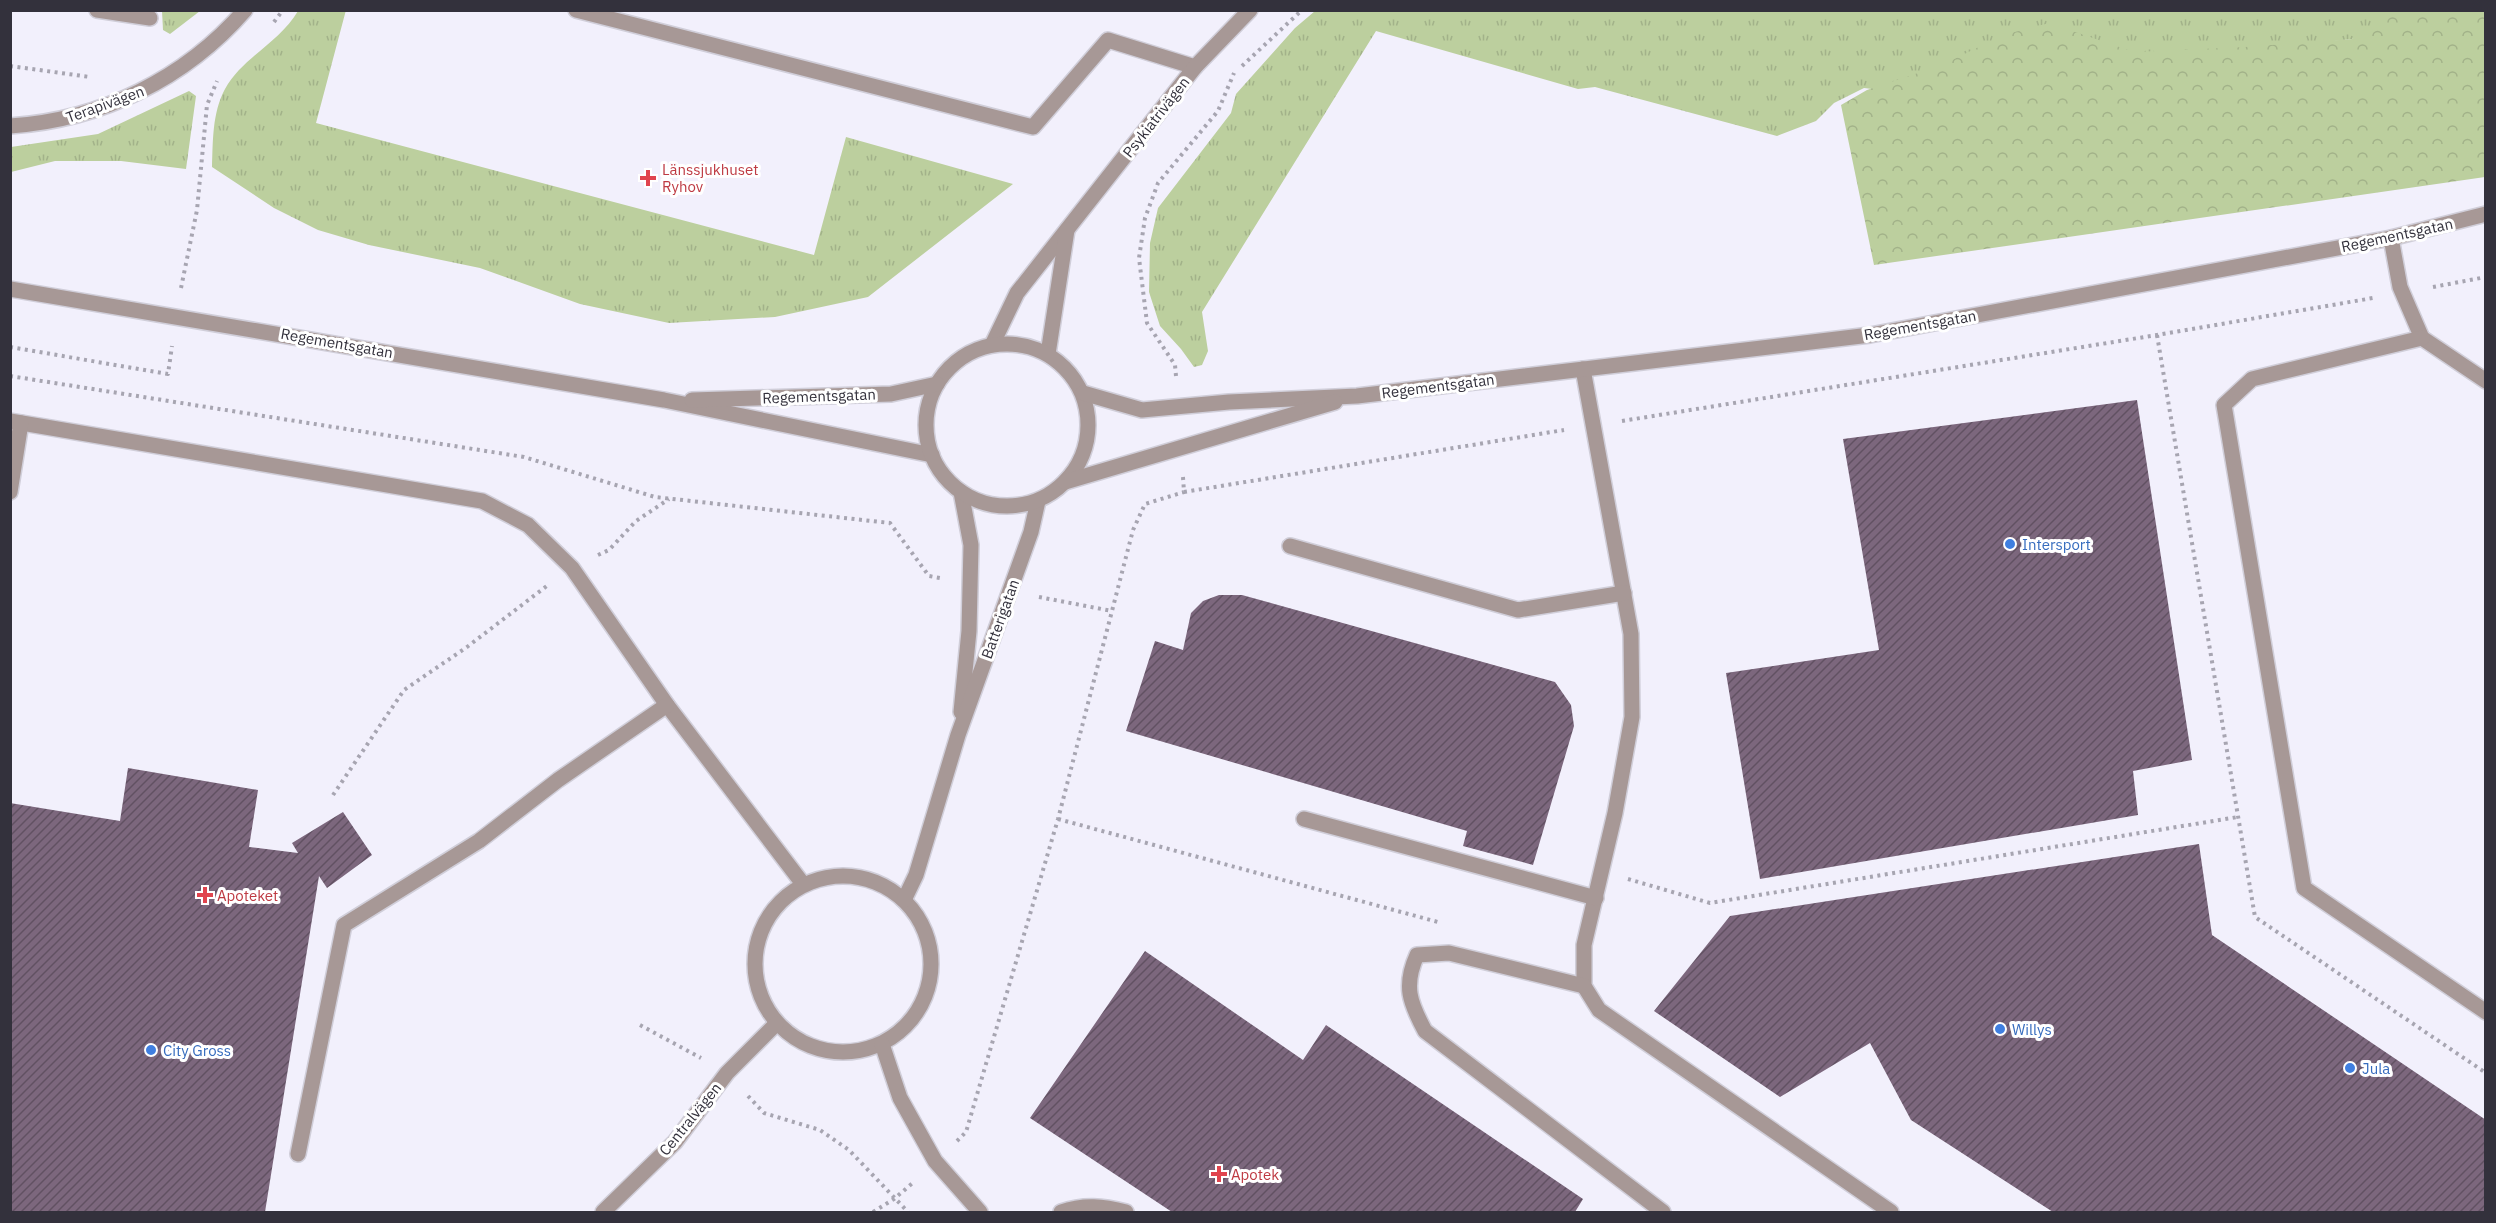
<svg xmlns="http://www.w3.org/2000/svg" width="2496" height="1223" font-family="'IBM Plex Sans',sans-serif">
<defs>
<pattern id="grass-tufts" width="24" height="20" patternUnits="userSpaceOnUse" patternTransform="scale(1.5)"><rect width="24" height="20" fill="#bccf9e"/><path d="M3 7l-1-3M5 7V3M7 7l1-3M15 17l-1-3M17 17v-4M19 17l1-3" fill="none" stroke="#a2b289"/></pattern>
<pattern id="forest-crowns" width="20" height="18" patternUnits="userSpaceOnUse" patternTransform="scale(1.5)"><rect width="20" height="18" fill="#bccf9e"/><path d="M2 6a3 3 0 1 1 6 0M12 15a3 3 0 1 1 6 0" fill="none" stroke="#a2b289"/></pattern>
<pattern id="building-hatch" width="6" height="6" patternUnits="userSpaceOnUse" patternTransform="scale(1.5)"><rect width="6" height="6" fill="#7c677d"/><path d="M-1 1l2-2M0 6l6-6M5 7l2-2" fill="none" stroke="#615162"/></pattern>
</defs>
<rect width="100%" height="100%" fill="#f2f0fc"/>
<g fill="url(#grass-tufts)">
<path d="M346 10 316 123 814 255 846 137 1013 184 868 297 775 317 669 323 580 304 480 268 369 245 318 230 274 208 212 167C213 142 212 113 225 89 242 58 280 42 298 11Z"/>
<path d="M162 11 163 10 200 11 170 34 163 30Z"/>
<path d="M1315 11H2452L2352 39 1888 91 1864 88 1834 103 1816 121 1777 136 1595 87 1578 89 1376 31 1202 312 1208 351 1202 365 1194 367 1181 349 1160 326 1149 292 1150 243 1158 208 1231 113 1236 94 1295 28Z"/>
<path d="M189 91 196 96 186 169 121 161H55L11 172V147L98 134Z"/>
</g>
<path fill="url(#forest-crowns)" d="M2390 11H2485V177L1874 265 1841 105 1867 90 1942 65 2003 35 2049 23 2134 52 2245 47 2352 39Z"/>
<g fill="url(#building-hatch)">
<path d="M2137 400 2192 760 2133 771 2138 815 1760 879 1726 673 1879 650 1843 439Z"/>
<path d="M1219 595H1242L1555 682 1571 705 1574 726 1533 865 1463 846 1467 831 1126 731 1155 641 1183 650 1191 613 1203 601Z"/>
<path d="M128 768 258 790 249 847 298 853 292 843 343 812 372 855 327 888 319 876 265 1212H10V803L120 821Z"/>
<path d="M2199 844 2212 935 2486 1120V1212H2053L1911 1120 1870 1043 1780 1097 1654 1011 1730 916Z"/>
<path d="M1145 951 1303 1060 1326 1025 1583 1199 1575 1212H1172L1030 1118Z"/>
</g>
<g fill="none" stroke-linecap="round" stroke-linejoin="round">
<g stroke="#d0ced9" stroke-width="18">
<g id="service">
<path d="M97 10 150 18"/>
<path d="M576 10 1033 127 1108 40 1195 67"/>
<path d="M2391 238 2400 287 2422 338 2486 381"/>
<path d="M2422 338 2252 379 2224 405 2304 888 2486 1012"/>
<path d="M1583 369 1631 634 1632 717 1615 813 1584 945V986L1599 1010 1891 1212"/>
<path d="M10 421 482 501 528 525 572 568 667 705 803 884"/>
<path d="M10 492 21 423"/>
<path d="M1290 546 1518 610 1624 593"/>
<path d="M1304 819 1596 898"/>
<path d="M1584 986 1449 953 1417 955C1403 986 1410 1003 1425 1031L1663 1212"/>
<path d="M298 1154 344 925 479 841 558 780 667 705"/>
<path d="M1061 1212C1084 1204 1103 1206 1126 1212"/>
</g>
</g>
<g stroke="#d0ced9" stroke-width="18">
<g id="minor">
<path d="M10 126C101 120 185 79 245 10"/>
<path d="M992 345 1017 293 1195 67 1250 10"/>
<path d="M1048 354 1067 230"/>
<path d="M961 712 969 631 971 545 961 492"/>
<circle cx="843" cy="964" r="88"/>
<path d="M904 900 916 875 958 735 1031 532 1038 501"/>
<path d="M882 1044 900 1098 935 1161 980 1212"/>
<path d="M603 1212 675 1142 727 1073 776 1024"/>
</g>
</g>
<g stroke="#d0ced9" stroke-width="18">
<g id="tertiary">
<path d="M10 289 664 400 932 455"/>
<circle cx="1007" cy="425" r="81"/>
<path d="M1083 393 1142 410 1229 402 1357 396 1870 335 2391 238 2486 214"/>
<path d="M692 400 891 394 937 384"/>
<path d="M1065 482 1335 402"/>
</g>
</g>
<g stroke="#a7a5b1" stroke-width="4" stroke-dasharray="3 4.5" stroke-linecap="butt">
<path d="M274 22 283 10"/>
<path d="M10 66 90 77"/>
<path d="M1242 66 1302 10"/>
<path d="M2433 287 2486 277"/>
<path d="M181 288 197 210 207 105 217 81"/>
<path d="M2157 335 2255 917 2486 1073"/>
<path d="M10 347 168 374 172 346"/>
<path d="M10 376 524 457 655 497 890 523 929 576 940 578"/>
<path d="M1176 376 1175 365 1147 323 1139 258 1145 218 1158 183 1218 111 1234 73"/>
<path d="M1622 421 2157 335 2373 298"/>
<path d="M1183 477 1184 492 1564 430"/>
<path d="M598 555 609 550 636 521 669 499"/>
<path d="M1039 597 1112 611"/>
<path d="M333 795 404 690 467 647 548 585"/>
<path d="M1058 819 1438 922"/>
<path d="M1628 879 1710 903 2238 817"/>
<path d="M640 1025 701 1058"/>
<path d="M748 1096 764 1113 820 1130 849 1150 908 1212"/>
<path d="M957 1141 966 1132 1058 819 1133 530 1145 504 1184 492"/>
<path d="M873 1212 894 1199 915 1181"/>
</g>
<use href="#service" stroke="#a79896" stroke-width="15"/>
<use href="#minor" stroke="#a79896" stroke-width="15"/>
<use href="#tertiary" stroke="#a79896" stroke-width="15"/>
</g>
<g fill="#e0444e" stroke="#fff" stroke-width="2">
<path d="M645 169h6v6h6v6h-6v6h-6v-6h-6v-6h6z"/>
<path d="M202 886h6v6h6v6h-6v6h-6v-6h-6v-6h6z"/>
<path d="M1216 1165h6v6h6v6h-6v6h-6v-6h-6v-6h6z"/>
</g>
<g fill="#3f7fe0" stroke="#fff" stroke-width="2">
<circle cx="2010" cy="544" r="6"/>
<circle cx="2000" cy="1029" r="6"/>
<circle cx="151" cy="1050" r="6"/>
<circle cx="2350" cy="1068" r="6"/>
</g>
<g text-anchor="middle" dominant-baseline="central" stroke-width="6" stroke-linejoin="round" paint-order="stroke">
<g font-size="15" fill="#33313c" stroke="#fff">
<text transform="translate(105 104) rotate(-20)">Terapivägen</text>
<text transform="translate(1156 117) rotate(-52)">Psykiatrivägen</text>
<text transform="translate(2397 235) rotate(-12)">Regementsgatan</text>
<text transform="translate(1920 325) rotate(-10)">Regementsgatan</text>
<text transform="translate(337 343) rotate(10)">Regementsgatan</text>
<text transform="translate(1438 386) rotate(-7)">Regementsgatan</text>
<text transform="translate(819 396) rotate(-2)">Regementsgatan</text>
<text transform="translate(1000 619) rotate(-70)">Batterigatan</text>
<text transform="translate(690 1119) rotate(-51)">Centralvägen</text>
</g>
<g font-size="15" fill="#be3a42" stroke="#fff" text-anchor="start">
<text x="662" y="169">Länssjukhuset<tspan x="662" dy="17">Ryhov</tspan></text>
<text x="217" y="895">Apoteket</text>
<text x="1231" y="1174">Apotek</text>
</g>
<g font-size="15" fill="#366cbe" stroke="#fff" text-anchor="start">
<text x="2022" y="544">Intersport</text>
<text x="2012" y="1029">Willys</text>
<text x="163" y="1050">City Gross</text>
<text x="2362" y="1068">Jula</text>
</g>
</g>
<rect width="2496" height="1223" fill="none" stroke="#33313c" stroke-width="24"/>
</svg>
